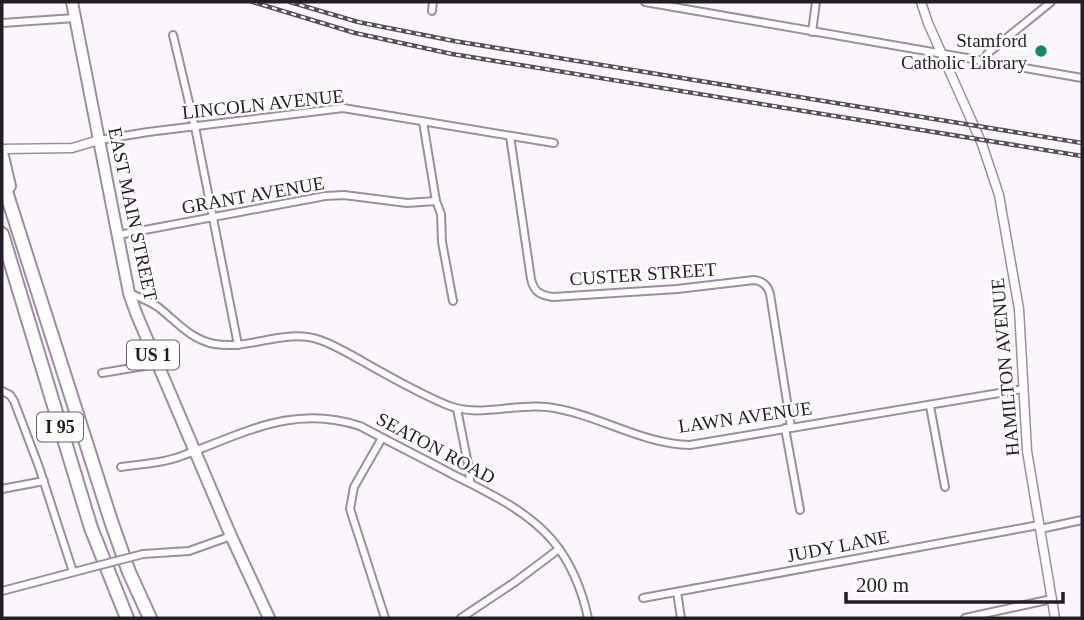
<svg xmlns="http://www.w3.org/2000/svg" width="1084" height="620" font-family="'Times New Roman',serif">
<rect width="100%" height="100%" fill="#fbf6fc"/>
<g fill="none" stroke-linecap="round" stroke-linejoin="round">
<g stroke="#a08ba7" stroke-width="10">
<g id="minor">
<path d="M645 2 1082 78"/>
<path d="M432 11 433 2"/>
<path d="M2 23 75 18"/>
<path d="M812 32 816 2"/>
<path d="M173 35 196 132 238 345"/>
<path d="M982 62 988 53 1051 2"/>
<path d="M423 122 436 201 441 214 442 242 453 301"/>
<path d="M510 136 531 279C534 292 540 295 553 297L677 289 754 280C763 281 768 286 770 294L791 427"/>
<path d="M99 140 148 132 343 108 554 143"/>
<path d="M118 235 325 196 344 195 407 203 436 201"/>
<path d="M129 293C139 297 149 301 158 307 176 321 191 340 215 344 251 350 285 328 320 340 335 345 349 354 362 361 390 377 418 393 447 405 478 418 514 403 547 407 596 413 640 444 690 445L1023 389"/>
<path d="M102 373 156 364"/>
<path d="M2 391 10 395 14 401 39 467 73 572"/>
<path d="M930 406 945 487"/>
<path d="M457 409 469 469 470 483"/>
<path d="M785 428 800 510"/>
<path d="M382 438 354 487 350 509 385 618"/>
<path d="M121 467C142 464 165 463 184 455 245 433 293 404 360 426 390 442 420 457 450 473 486 492 526 509 553 541 571 563 582 590 588 618"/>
<path d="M2 489 44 481"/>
<path d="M1040 529 1082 520"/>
<path d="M143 554 189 551 231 536"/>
<path d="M2 591 93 567"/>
<path d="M677 592 681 618"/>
<path d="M643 598 1039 525"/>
<path d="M461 618 515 582 559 549"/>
<path d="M965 618 1052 599"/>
</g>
</g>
<g stroke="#a08ba7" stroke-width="11">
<g id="tertiary">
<path d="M921 2 928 23 982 144 999 195 1019 309 1027 451 1055 618"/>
<path d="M2 149 72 148 99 140"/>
</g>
</g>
<g stroke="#a08ba7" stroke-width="14">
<path id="primary" d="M72 2 129 293 136 313 231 536 269 618"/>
</g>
<g stroke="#a08ba7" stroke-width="16">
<g id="motorway">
<path d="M2 156 9 186"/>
<path d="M2 179 111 521 129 572 150 618"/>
<path d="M2 234 91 528 127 618"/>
</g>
</g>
<use href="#minor" stroke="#fff" stroke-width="6"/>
<use href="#tertiary" stroke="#fff" stroke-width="8"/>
<use href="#primary" stroke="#fff" stroke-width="10"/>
<use href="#motorway" stroke="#fff" stroke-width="12"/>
<g stroke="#574f59" stroke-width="4.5">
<g id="rail">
<path d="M253 2 355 33 452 54 1082 156"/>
<path d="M290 2 358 22 454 41 1082 143"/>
</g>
</g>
<use href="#rail" stroke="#fff" stroke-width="2" stroke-dasharray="5" stroke-linecap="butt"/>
<g stroke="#a08ba7" stroke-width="10" stroke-linecap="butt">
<path id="minor-bridge" d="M93 567 143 554"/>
</g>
<use href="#minor-bridge" stroke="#fff" stroke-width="6"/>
</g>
<circle fill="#178867" stroke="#fff" stroke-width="2.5" cx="1041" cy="51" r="7"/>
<g text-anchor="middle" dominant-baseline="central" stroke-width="5" stroke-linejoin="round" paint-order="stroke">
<g fill="#fff" stroke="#666068" stroke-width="2">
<rect x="127" y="340.5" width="52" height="29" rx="5"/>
<rect x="37" y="412.5" width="46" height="29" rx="5"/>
</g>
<g font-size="18" font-weight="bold" fill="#241c27">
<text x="153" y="355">US 1</text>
<text x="60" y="427">I 95</text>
</g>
<g font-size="19" fill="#241c27" stroke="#fff" text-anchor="end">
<text x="1027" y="40">Stamford<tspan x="1027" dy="22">Catholic Library</tspan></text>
</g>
<g font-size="19" fill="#241c27" stroke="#fff">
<text transform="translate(263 104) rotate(-6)">LINCOLN AVENUE</text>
<text transform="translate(253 195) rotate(-10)">GRANT AVENUE</text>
<text transform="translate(133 214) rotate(78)">EAST MAIN STREET</text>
<text transform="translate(643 274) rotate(-4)">CUSTER STREET</text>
<text transform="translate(1005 367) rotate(-95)">HAMILTON AVENUE</text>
<text transform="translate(745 417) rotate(-8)">LAWN AVENUE</text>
<text transform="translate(436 448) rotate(28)">SEATON ROAD</text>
<text transform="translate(838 546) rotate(-11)">JUDY LANE</text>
</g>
</g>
<rect width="1084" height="620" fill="none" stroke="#241c27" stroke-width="7"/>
<path d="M846 592v10h217v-10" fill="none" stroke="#241c27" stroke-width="3.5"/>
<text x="856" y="592" font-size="21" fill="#241c27" stroke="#ffffff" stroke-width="5" paint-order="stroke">200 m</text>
</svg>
